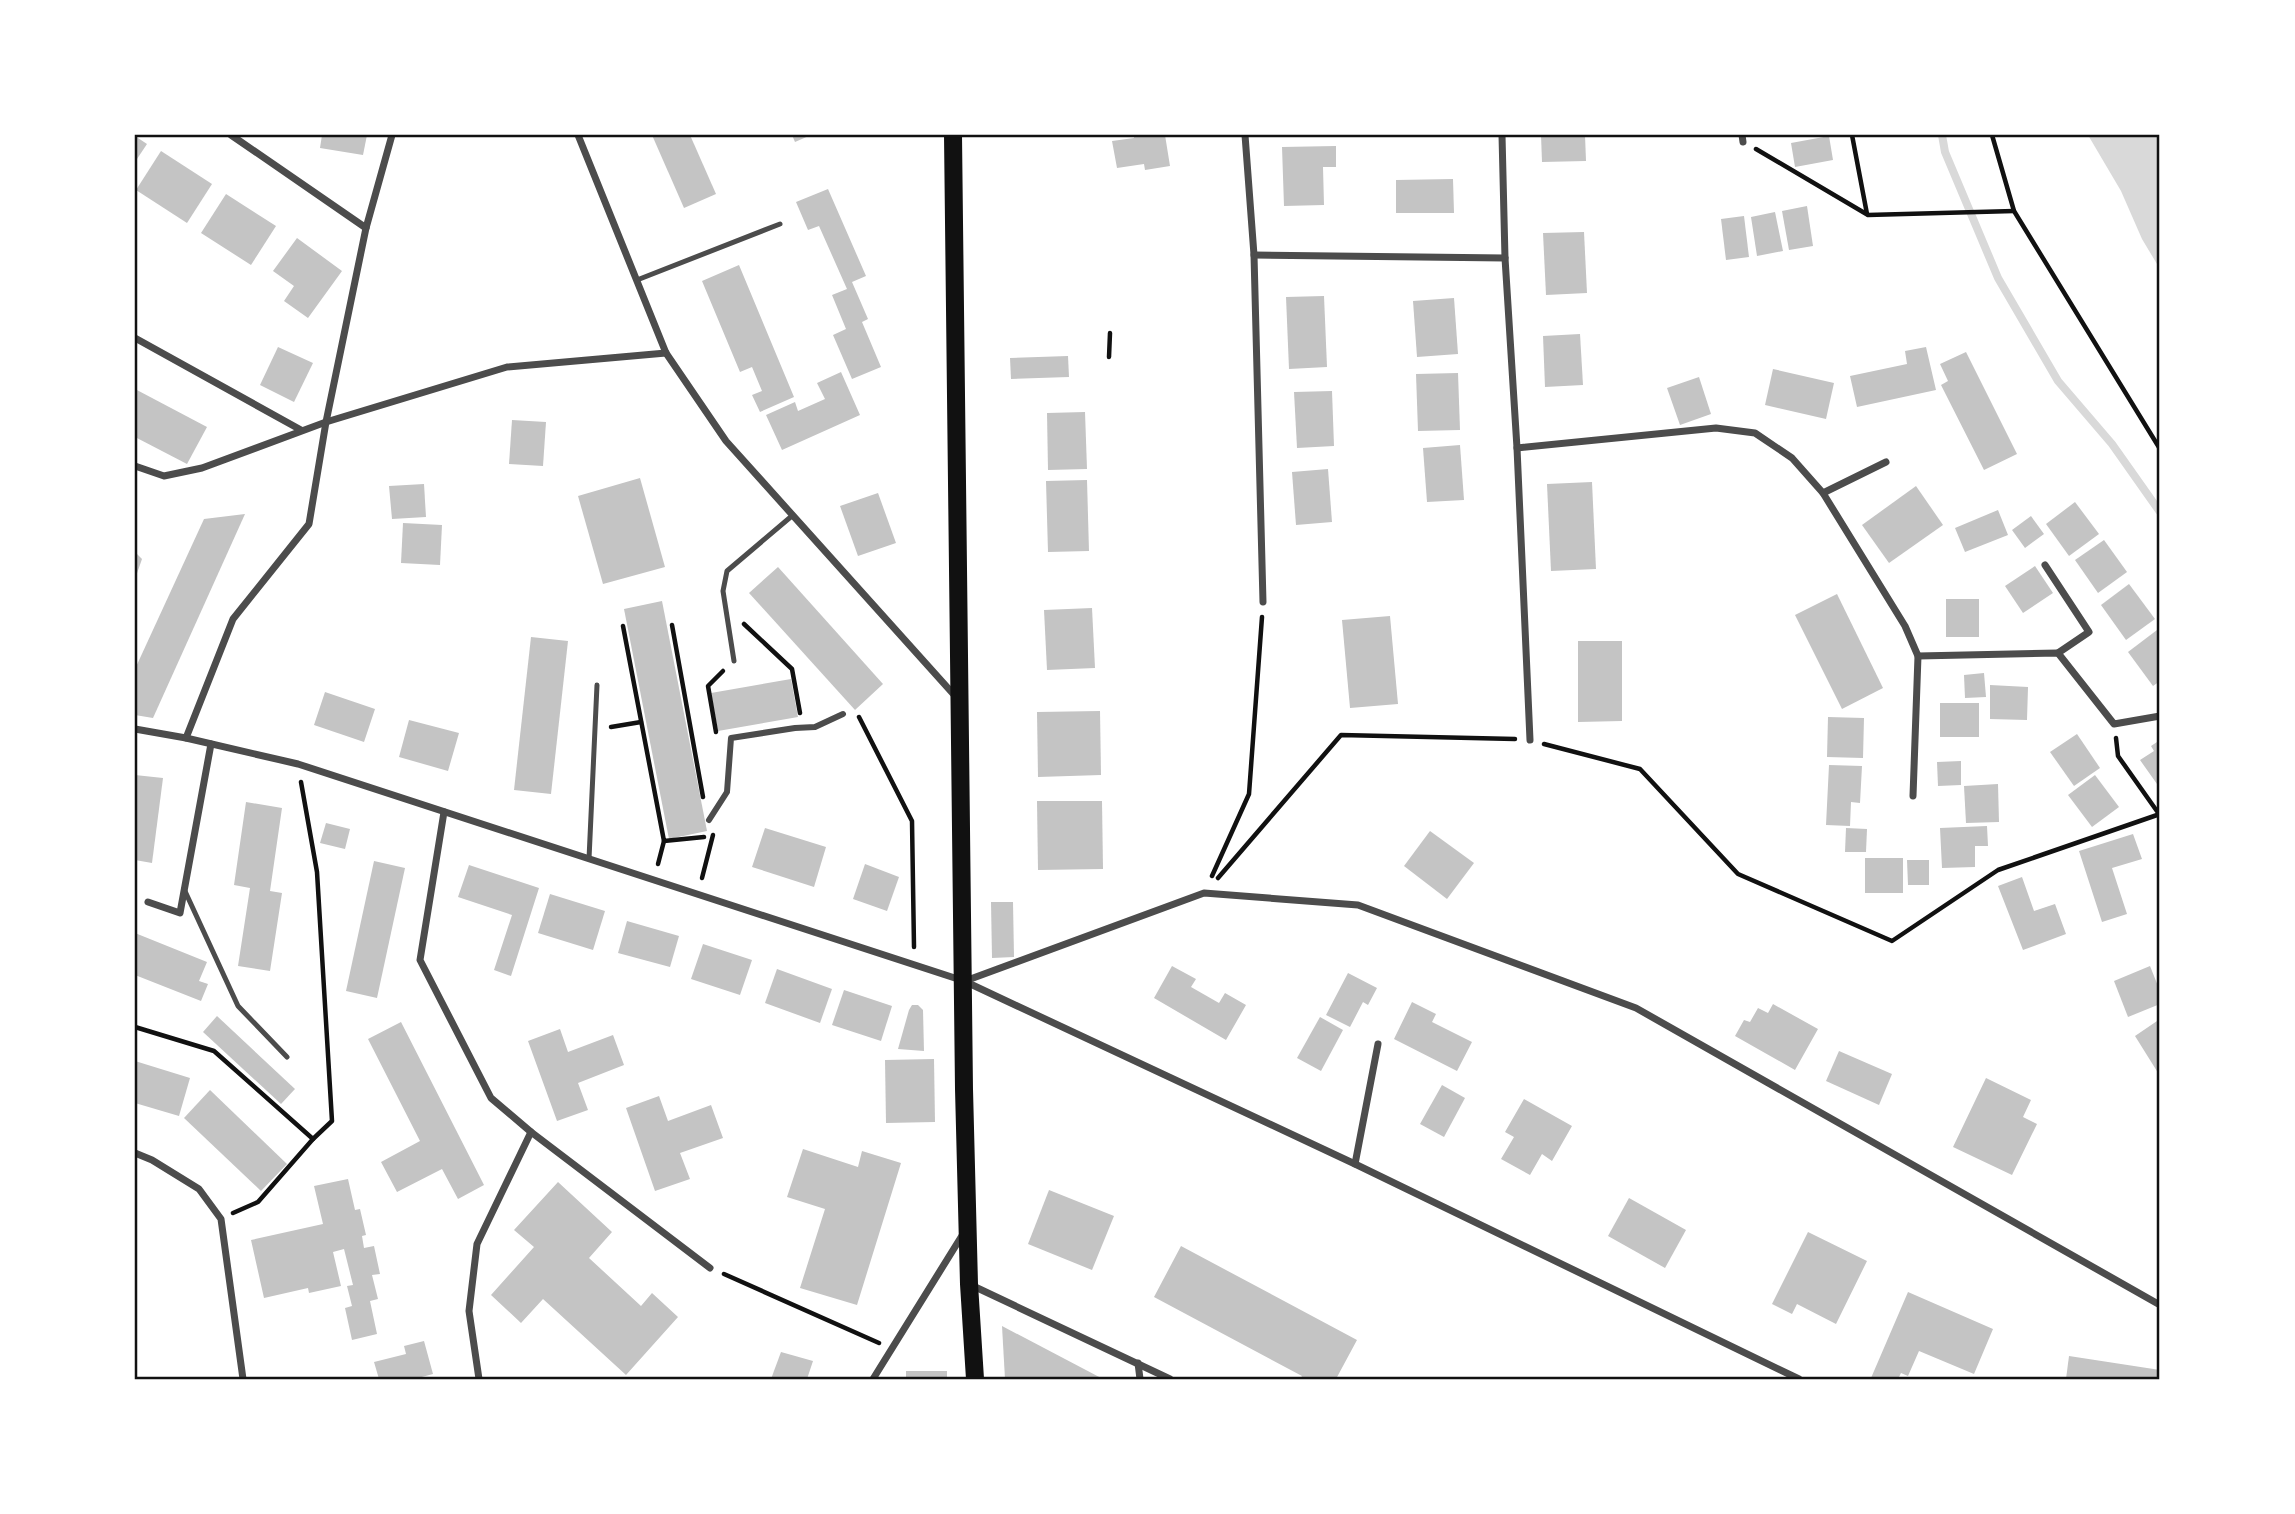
<svg xmlns="http://www.w3.org/2000/svg" width="2295" height="1514" font-family="Rubik,sans-serif">
<rect width="100%" height="100%" fill="#fff"/>
<path fill="#d9d9d9" d="M2088 135H2160V269L2142 239 2121 191Z"/>
<g fill="none" stroke-linecap="round" stroke-linejoin="round">
<path stroke="#d9d9d9" stroke-width="8" d="M1942 135 1945 152 1998 278 2058 381 2112 444 2160 512"/>
</g>
<g fill="#c4c4c4">
<path d="M322 135H367L363 155 320 148Z"/>
<path d="M652 135H690L716 194 684 208Z"/>
<path d="M792 135H811L795 142Z"/>
<path d="M1134 135H1165L1170 166 1145 170 1144 164 1117 168 1112 141 1134 138Z"/>
<path d="M1541 135H1585L1586 161 1542 162Z"/>
<path d="M135 136 147 144 135 162Z"/>
<path d="M1829 136 1833 160 1795 167 1791 143Z"/>
<path d="M1336 146V167H1323L1324 205 1284 206 1282 147Z"/>
<path d="M161 151 212 184 187 223 136 190Z"/>
<path d="M1453 179 1454 213H1396V180Z"/>
<path d="M828 189 866 276 852 282 868 319 862 322 881 367 852 379 833 335 846 329 832 295 847 289 819 226 808 230 796 202Z"/>
<path d="M226 194 276 226 251 265 201 233Z"/>
<path d="M1807 206 1813 246 1789 250 1782 211Z"/>
<path d="M1775 212 1783 251 1757 256 1751 217Z"/>
<path d="M1744 216 1749 257 1726 260 1721 219Z"/>
<path d="M1584 232 1587 293 1546 295 1543 233Z"/>
<path d="M297 238 342 271 308 318 284 301 294 286 273 271Z"/>
<path d="M739 265 794 397 760 412 752 395 762 391 752 367 740 372 702 281Z"/>
<path d="M1324 296 1327 367 1289 369 1286 297Z"/>
<path d="M1454 298 1458 354 1417 357 1413 301Z"/>
<path d="M1580 334 1583 385 1545 387 1543 336Z"/>
<path d="M278 347 313 363 294 402 260 385Z"/>
<path d="M1926 347 1936 390 1857 407 1850 376 1907 364 1905 351Z"/>
<path d="M1966 352 2017 454 1984 470 1941 385 1948 381 1940 364Z"/>
<path d="M1068 356 1069 377 1011 379 1010 358Z"/>
<path d="M1773 369 1834 383 1826 419 1765 405Z"/>
<path d="M841 372 860 415 782 450 766 415 795 402 798 411 825 399 817 383Z"/>
<path d="M1458 373 1460 430 1418 431 1416 374Z"/>
<path d="M1699 377 1711 414 1680 425 1667 388Z"/>
<path d="M135 389 207 427 187 464 135 437Z"/>
<path d="M1332 391 1334 446 1297 448 1294 392Z"/>
<path d="M1085 412 1087 469 1048 470 1047 413Z"/>
<path d="M512 420 546 422 543 466 509 464Z"/>
<path d="M1460 445 1464 500 1427 502 1423 448Z"/>
<path d="M1328 469 1332 522 1296 525 1292 472Z"/>
<path d="M640 478 665 567 603 584 578 496Z"/>
<path d="M1087 480 1089 551 1048 552 1046 481Z"/>
<path d="M1592 482 1596 569 1551 571 1547 484Z"/>
<path d="M424 484 426 517 392 519 389 486Z"/>
<path d="M1916 486 1943 525 1889 563 1862 525Z"/>
<path d="M878 493 896 543 858 556 840 506Z"/>
<path d="M2075 502 2099 534 2069 556 2046 524Z"/>
<path d="M1998 510 2008 535 1965 552 1955 528Z"/>
<path d="M245 514 153 718 135 715V669L204 519Z"/>
<path d="M2031 516 2044 534 2025 548 2012 530Z"/>
<path d="M403 523 442 525 440 565 401 563Z"/>
<path d="M2104 540 2127 572 2098 593 2075 560Z"/>
<path d="M135 552 142 559 135 579Z"/>
<path d="M2035 566 2053 593 2023 613 2005 586Z"/>
<path d="M778 567 883 684 855 710 749 593Z"/>
<path d="M2129 584 2155 619 2126 640 2101 605Z"/>
<path d="M1837 594 1883 688 1842 709 1795 615Z"/>
<rect x="1946" y="599" width="33" height="38"/>
<path d="M662 601 707 831 669 839 624 609Z"/>
<path d="M1092 608 1095 668 1047 670 1044 610Z"/>
<path d="M1390 616 1398 704 1350 708 1342 620Z"/>
<path d="M2157 630 2160 635V681L2153 686 2128 652Z"/>
<path d="M531 637 568 641 551 794 514 790Z"/>
<path d="M1578 641H1622V721L1578 722Z"/>
<path d="M1984 673 1986 697 1965 698 1964 675Z"/>
<path d="M791 679 798 717 718 731 711 693Z"/>
<path d="M1990 685 2028 687 2027 720 1990 719Z"/>
<path d="M325 692 375 709 364 742 314 725Z"/>
<rect x="1940" y="703" width="39" height="34"/>
<path d="M1100 711 1101 775 1038 777 1037 712Z"/>
<path d="M1828 717 1864 718 1863 758 1827 757Z"/>
<path d="M409 720 459 733 448 771 399 757Z"/>
<path d="M2077 734 2100 768 2074 786 2050 752Z"/>
<path d="M2160 740V782L2157 784 2140 760 2154 751 2151 746Z"/>
<path d="M1961 761V785L1938 786 1937 762Z"/>
<path d="M1829 765 1862 766 1860 803 1851 802 1850 826 1826 825Z"/>
<path d="M135 775 163 778 152 863 135 860Z"/>
<path d="M2095 775 2119 807 2092 827 2068 795Z"/>
<path d="M1998 784 1999 822 1966 823 1964 786Z"/>
<path d="M1037 801H1102L1103 869 1038 870Z"/>
<path d="M246 802 282 808 270 891 282 893 270 971 238 966 250 888 234 885Z"/>
<path d="M326 823 350 829 345 849 320 843Z"/>
<path d="M1987 826 1988 846H1975V867L1942 868 1940 828Z"/>
<path d="M765 828 826 847 814 887 752 867Z"/>
<path d="M1846 828 1867 829 1866 852H1845Z"/>
<path d="M1430 831 1474 863 1447 899 1404 866Z"/>
<path d="M2133 834 2142 859 2112 868 2127 914 2102 922 2079 851Z"/>
<rect x="1865" y="858" width="38" height="35"/>
<path d="M1907 860H1929V885H1908Z"/>
<path d="M374 861 405 868 377 998 346 991Z"/>
<path d="M865 864 899 877 887 911 853 899Z"/>
<path d="M469 865 539 888 511 976 494 970 512 915 458 897Z"/>
<path d="M2022 877 2034 911 2055 904 2066 934 2023 950 1998 886Z"/>
<path d="M550 894 605 911 593 950 538 933Z"/>
<path d="M991 902H1013L1014 957 992 958Z"/>
<path d="M627 921 679 936 670 967 618 953Z"/>
<path d="M135 933 207 962 199 981 208 984 201 1001 135 975Z"/>
<path d="M703 944 752 960 740 995 691 979Z"/>
<path d="M1172 966 1196 979 1191 987 1219 1003 1225 993 1246 1005 1226 1040 1154 998Z"/>
<path d="M2150 966 2160 991V1004L2128 1017 2114 981Z"/>
<path d="M777 969 832 989 820 1023 765 1003Z"/>
<path d="M1348 973 1377 988 1368 1005 1363 1002 1350 1027 1326 1015Z"/>
<path d="M844 990 892 1006 881 1041 832 1025Z"/>
<path d="M1412 1002 1436 1014 1432 1022 1472 1042 1457 1071 1394 1039Z"/>
<path d="M1773 1004 1818 1029 1795 1070 1735 1036 1744 1020 1750 1022 1758 1008 1768 1013Z"/>
<path d="M912 1005H918L923 1010 924 1051 898 1049 909 1010Z"/>
<path d="M217 1016 295 1089 281 1104 203 1032Z"/>
<path d="M1320 1017 1343 1030 1321 1071 1297 1058Z"/>
<path d="M2160 1019V1076L2135 1036Z"/>
<path d="M401 1022 484 1185 458 1199 442 1169 397 1192 381 1162 420 1141 368 1039Z"/>
<path d="M560 1029 568 1052 613 1035 624 1065 578 1083 588 1110 557 1121 528 1041Z"/>
<path d="M1839 1051 1892 1074 1879 1105 1826 1081Z"/>
<path d="M934 1059 935 1122 886 1123 885 1060Z"/>
<path d="M135 1061 190 1078 179 1116 135 1103Z"/>
<path d="M1986 1078 2031 1100 2023 1117 2037 1124 2012 1175 1953 1147Z"/>
<path d="M1442 1085 1465 1098 1444 1137 1420 1124Z"/>
<path d="M210 1090 287 1164 261 1191 184 1118Z"/>
<path d="M659 1096 668 1121 711 1105 723 1138 680 1153 690 1179 655 1191 626 1108Z"/>
<path d="M1524 1099 1572 1126 1552 1161 1542 1154 1530 1175 1501 1159 1514 1137 1505 1132Z"/>
<path d="M803 1149 858 1167 862 1151 901 1163 857 1305 800 1288 825 1209 787 1197Z"/>
<path d="M348 1179 355 1210 360 1209 366 1235 362 1236 364 1248 374 1246 380 1274 372 1275 378 1299 370 1301 377 1334 352 1340 345 1308 352 1306 347 1286 353 1285 344 1249 333 1252 341 1286 309 1293 308 1288 264 1298 251 1240 323 1224 314 1186Z"/>
<path d="M558 1182 612 1232 589 1258 641 1306 652 1293 678 1317 626 1375 543 1299 521 1323 491 1295 534 1247 514 1230Z"/>
<path d="M1049 1190 1114 1216 1092 1270 1028 1244Z"/>
<path d="M1629 1198 1686 1230 1665 1268 1608 1236Z"/>
<path d="M1808 1232 1867 1261 1836 1324 1797 1304 1792 1314 1772 1304Z"/>
<path d="M1181 1246 1357 1340 1336 1379H1300L1302 1376 1154 1297Z"/>
<path d="M1908 1292 1993 1329 1974 1374 1919 1351 1908 1376 1901 1373 1898 1379 1871 1378Z"/>
<path d="M1002 1326 1103 1379H1005Z"/>
<path d="M424 1341 433 1374 418 1378V1379H379L374 1362 406 1354 404 1346Z"/>
<path d="M781 1352 813 1361 807 1379H771Z"/>
<path d="M2069 1356 2160 1370V1379H2066Z"/>
<rect x="906" y="1371" width="41" height="8"/>
</g>
<g fill="none" stroke-linecap="round" stroke-linejoin="round">
<g stroke="#111" stroke-width="4.5">
<path d="M1852 135 1867 214"/>
<path d="M1992 135 2014 211 2160 449"/>
<path d="M1756 149 1868 215 2014 211"/>
<path d="M1109 357 1110 333"/>
<path d="M744 624 792 669 800 713"/>
<path d="M672 625 703 797"/>
<path d="M623 626 664 841 704 837"/>
<path d="M859 717 912 821 914 947"/>
<path d="M611 727 641 722"/>
<path d="M716 732 708 686 723 671"/>
<path d="M2116 738 2118 756 2159 814"/>
<path d="M1544 744 1640 769 1738 874 1892 941 1998 870 2160 814"/>
<path d="M658 864 664 841"/>
<path d="M1212 876 1249 794 1262 617"/>
<path d="M702 878 713 835"/>
<path d="M1218 878 1341 735 1515 739"/>
<path d="M135 1027 214 1051 313 1139"/>
<path d="M233 1213 258 1202 313 1139 332 1121 317 872 301 782"/>
<path d="M724 1274 879 1343"/>
</g>
<g stroke="#4c4c4c" stroke-width="5">
<path d="M637 280 780 224"/>
<path d="M734 661 723 591 727 571 793 515"/>
<path d="M589 859 597 685"/>
<path d="M184 889 238 1006 287 1057"/>
</g>
<path stroke="#4c4c4c" stroke-width="6" d="M709 820 727 792 731 738 795 728 815 727 843 714"/>
<g stroke="#4c4c4c" stroke-width="7">
<path d="M231 135 366 228"/>
<path d="M578 135 666 353 726 441 956 697"/>
<path d="M1245 135 1254 255 1263 602"/>
<path d="M1502 135 1505 258 1517 448 1530 740"/>
<path d="M1742 135 1743 142"/>
<path d="M1254 255 1505 258"/>
<path d="M135 338 301 430"/>
<path d="M1517 448 1716 428 1755 433 1792 458 1823 493 1905 626 1918 656 1913 796"/>
<path d="M135 466 164 476 202 468 326 422 507 367 666 353"/>
<path d="M1823 493 1886 462"/>
<path d="M2045 565 2089 632 2058 653"/>
<path d="M1918 656 2058 653 2114 724 2160 716"/>
<path d="M135 729 186 738 298 764 964 981 1355 1164 1799 1379"/>
<path d="M186 738 233 619 309 524 326 422 366 228 392 135"/>
<path d="M444 812 420 960 491 1098 531 1132 710 1268"/>
<path d="M148 902 180 913 211 744"/>
<path d="M965 981 1204 893 1358 905 1636 1008 2160 1305"/>
<path d="M135 1153 152 1160 199 1189 221 1219 243 1379"/>
<path d="M1355 1164 1378 1044"/>
<path d="M971 1285 1170 1379"/>
<path d="M1138 1363 1140 1379"/>
<path d="M479 1379 469 1311 477 1244 531 1132"/>
<path d="M873 1379 963 1234"/>
</g>
<path stroke="#111" stroke-width="18" d="M953 135 964 1089 969 1284 975 1379"/>
</g>
<rect width="2295" height="1514" fill="none" stroke="#ffffff" stroke-width="273"/>
<rect x="136" y="136" width="2022" height="1242" fill="none" stroke="#111" stroke-width="2.5"/>
</svg>
